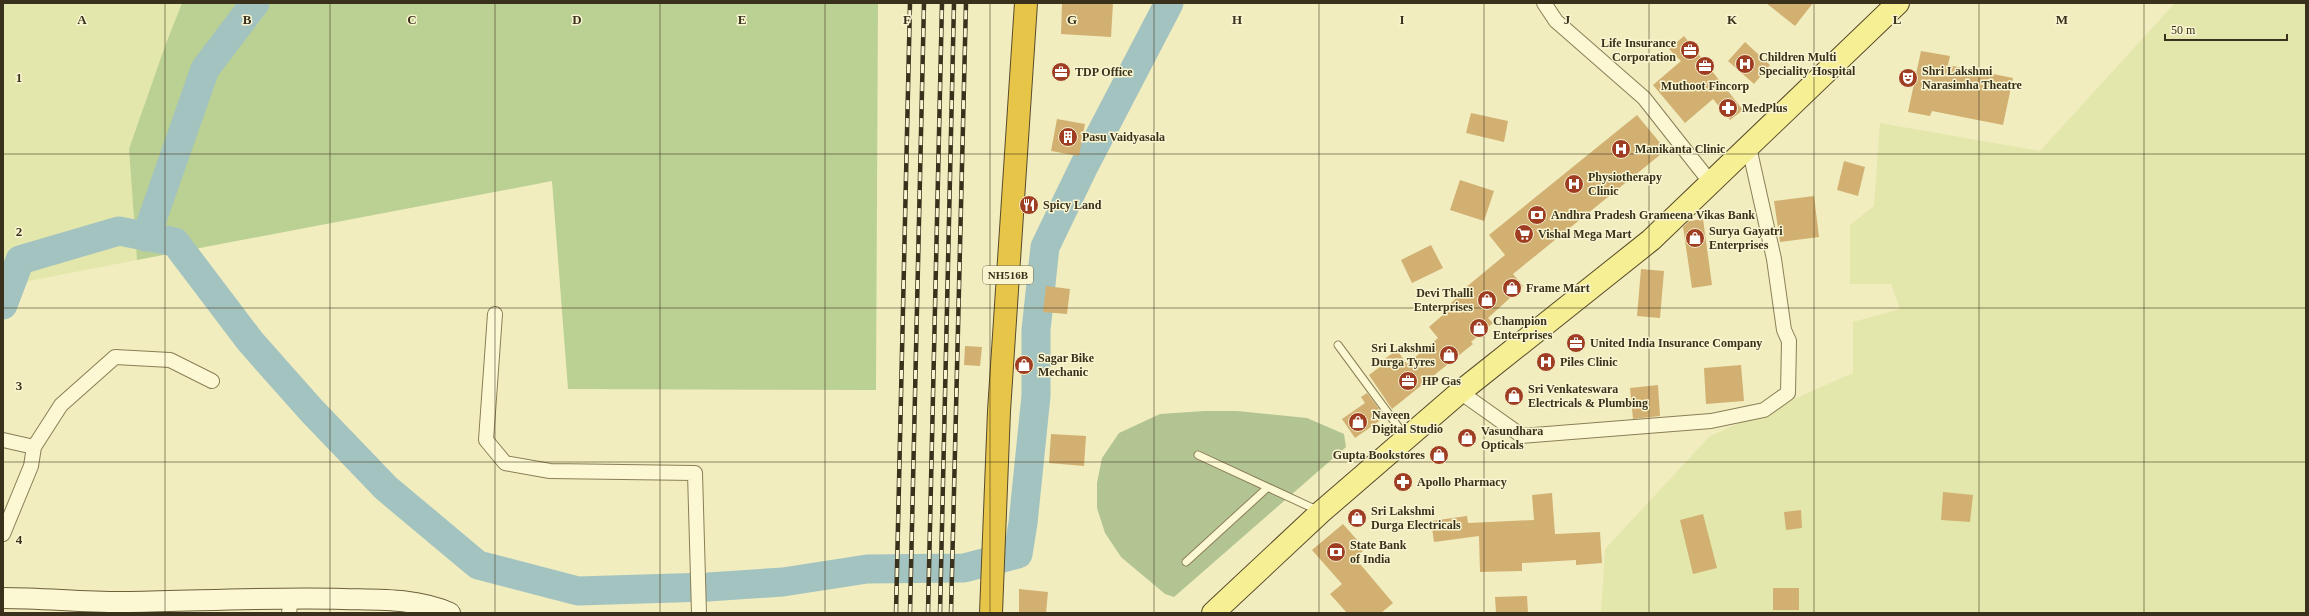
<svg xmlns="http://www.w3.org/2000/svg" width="2309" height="616" font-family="'Times New Roman',serif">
<rect width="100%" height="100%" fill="#f1edbf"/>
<g fill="#e3e7ac">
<path d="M3 3H182L165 46 129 149 137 260 3 286Z"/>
<path d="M2175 3H2306V613H1601L1605 549 1710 436 1853 373V322L1900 309 1891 284H1850V225L1874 206 1880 123 2040 151Z"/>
</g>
<path fill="#bbd093" d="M182 3H878L876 390 568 389 552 181 137 260 129 149 165 46Z"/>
<path fill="#b3c493" d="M1204 411H1237L1307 418 1344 434 1346 447 1174 597 1165 594 1121 557 1105 533 1097 508V483L1102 458 1119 433 1160 414Z"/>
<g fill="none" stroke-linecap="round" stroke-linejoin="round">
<g stroke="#a3c3c0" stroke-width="29">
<path d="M146 237 205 69 255 3"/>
<path d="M3 305 20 260 119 231 175 242 250 341 312 411 386 488 478 565 578 591 708 587 783 582 867 569 964 568 1018 554 1023 523 1036 396V330L1045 247 1084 166 1169 3"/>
</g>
</g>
<g fill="#d2b072">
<path d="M1062 3H1113L1111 37 1061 34Z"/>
<path d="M1766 3H1813L1795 26Z"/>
<path d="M1684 36 1743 110 1730 120 1713 99 1685 123 1653 85 1681 61 1669 49Z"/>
<path d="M1745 42 1770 65 1754 84 1728 61Z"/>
<path d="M1921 51 1950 56 1948 65 2013 78 2003 125 1932 111 1930 116 1908 112Z"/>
<path d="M1471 113 1508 121 1504 142 1466 133Z"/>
<path d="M1637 115 1666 150 1513 274 1523 286 1488 318 1493 323 1471 342 1473 344 1392 409 1369 375 1385 363 1383 360 1397 350 1407 364 1438 338 1429 327 1452 307 1450 304 1466 289 1465 288 1505 255 1489 235Z"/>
<path d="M1057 119 1085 124 1079 156 1051 151Z"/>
<path d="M1844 161 1865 167 1858 196 1837 190Z"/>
<path d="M1460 180 1494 191 1484 221 1450 210Z"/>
<path d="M1814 196 1819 237 1780 242 1774 201Z"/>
<path d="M1703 219 1712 285 1692 288 1683 227 1689 221Z"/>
<path d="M1431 245 1443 268 1412 283 1401 260Z"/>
<path d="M1641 269 1664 271 1660 318 1637 316Z"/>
<path d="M1046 286 1070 289 1067 314 1043 312Z"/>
<path d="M965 346 982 347 980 366 964 365Z"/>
<path d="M1741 365 1744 401 1706 404 1704 368Z"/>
<path d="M1658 385 1660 416 1633 419 1630 388Z"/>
<path d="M1367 393 1385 417 1355 438 1342 419 1365 403 1361 397Z"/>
<path d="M1051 434 1086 436 1084 466 1049 463Z"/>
<path d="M1943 492 1973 495 1970 522 1941 520Z"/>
<path d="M1552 493 1555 534 1600 532 1602 563 1576 565V560L1522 563V571L1480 572 1479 536 1434 542 1431 521 1467 516 1468 523 1534 520 1532 495Z"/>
<path d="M1801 510 1802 528 1786 530 1784 512Z"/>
<path d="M1703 514 1717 568 1693 574 1680 520Z"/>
<path d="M1343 524 1365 549 1355 558 1393 603 1381 613H1347L1330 594 1342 584 1312 550Z"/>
<rect x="1773" y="588" width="26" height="22"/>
<path d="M1019 589 1048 592 1046 613H1019Z"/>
<path d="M1527 596 1528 613H1496L1495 597Z"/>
</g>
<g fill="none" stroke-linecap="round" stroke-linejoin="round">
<g stroke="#8b7e56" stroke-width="9">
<g id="lane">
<path d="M1338 345 1405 436"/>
<path d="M1198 455 1319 511"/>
<path d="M1186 562 1267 488"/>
</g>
</g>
<g stroke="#8b7e56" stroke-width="16">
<g id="street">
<path d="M1544 3 1556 21 1644 98 1711 183"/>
<path d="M495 314 486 440 505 463 550 471 695 473 699 613"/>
<path d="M1460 392 1522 436 1711 421 1764 410 1788 393 1789 341 1784 330 1774 259 1749 147"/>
<path d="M3 440 34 447"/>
<path d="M3 534 31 466 34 447 61 405 115 357 170 360 212 381"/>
<path d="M289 613 291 598"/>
</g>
</g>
<g stroke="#6d5f3a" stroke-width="22">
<path id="secondary" d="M3 598C46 598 88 603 130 602 201 601 272 597 343 599 379 600 415 598 450 613"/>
</g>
<g stroke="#584a2b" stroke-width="24">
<path id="primary" d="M1213 613 1321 512 1460 392 1651 240 1898 3"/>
</g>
<g stroke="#584a2b" stroke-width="24">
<path id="highway" d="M991 613 999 411 1026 3"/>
</g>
<use href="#lane" stroke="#fbf8d3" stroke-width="7"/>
<use href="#street" stroke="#fbf8d3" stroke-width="14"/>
<use href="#secondary" stroke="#fbf8d3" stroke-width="20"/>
<use href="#primary" stroke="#f7ef94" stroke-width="22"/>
<use href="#highway" stroke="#e7c549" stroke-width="22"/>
<g stroke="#3a311c" stroke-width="4.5">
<g id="rail">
<path d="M896 613 910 3"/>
<path d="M910 613 924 3"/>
<path d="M928 613 942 3"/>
<path d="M940 613 954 3"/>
<path d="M951 613 966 3"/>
</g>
</g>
<use href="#rail" stroke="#f8f5d0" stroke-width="3" stroke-dasharray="9" stroke-linecap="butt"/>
</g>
<path fill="none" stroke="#3a311c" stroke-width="1" stroke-opacity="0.55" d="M165 3V613M330 3V613M495 3V613M660 3V613M825 3V613M990 3V613M1154 3V613M1319 3V613M1484 3V613M1649 3V613M1814 3V613M1979 3V613M2144 3V613M3 154H2306M3 308H2306M3 462H2306"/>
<defs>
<g id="office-disc" transform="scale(1)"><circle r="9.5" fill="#9f3d22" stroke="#f8f5d0"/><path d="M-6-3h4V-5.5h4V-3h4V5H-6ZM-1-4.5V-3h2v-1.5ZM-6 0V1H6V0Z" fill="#fff"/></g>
<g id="hospital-disc" transform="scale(1)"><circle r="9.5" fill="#9f3d22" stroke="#f8f5d0"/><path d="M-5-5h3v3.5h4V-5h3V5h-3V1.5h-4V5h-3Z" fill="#fff"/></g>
<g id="theatre-disc" transform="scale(1)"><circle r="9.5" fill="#9f3d22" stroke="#f8f5d0"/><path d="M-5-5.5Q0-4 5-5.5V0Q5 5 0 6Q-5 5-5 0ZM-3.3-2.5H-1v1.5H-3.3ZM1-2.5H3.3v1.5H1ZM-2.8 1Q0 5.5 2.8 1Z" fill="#fff"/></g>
<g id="pharmacy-disc" transform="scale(1)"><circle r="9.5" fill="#9f3d22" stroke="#f8f5d0"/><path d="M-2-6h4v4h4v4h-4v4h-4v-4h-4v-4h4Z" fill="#fff"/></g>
<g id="building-disc" transform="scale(1)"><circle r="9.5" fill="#9f3d22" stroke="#f8f5d0"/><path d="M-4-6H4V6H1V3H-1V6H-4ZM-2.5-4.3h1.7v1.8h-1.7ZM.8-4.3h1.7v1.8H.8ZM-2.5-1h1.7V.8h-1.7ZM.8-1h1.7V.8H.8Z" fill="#fff"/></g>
<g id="restaurant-disc" transform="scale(1)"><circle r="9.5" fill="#9f3d22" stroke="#f8f5d0"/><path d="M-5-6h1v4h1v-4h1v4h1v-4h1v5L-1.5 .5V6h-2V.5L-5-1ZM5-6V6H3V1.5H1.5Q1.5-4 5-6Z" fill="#fff"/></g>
<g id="bank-disc" transform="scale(1)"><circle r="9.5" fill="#9f3d22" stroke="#f8f5d0"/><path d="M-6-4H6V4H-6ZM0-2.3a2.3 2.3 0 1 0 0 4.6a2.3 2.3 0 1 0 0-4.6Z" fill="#fff"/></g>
<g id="supermarket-disc" transform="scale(1)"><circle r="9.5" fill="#9f3d22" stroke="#f8f5d0"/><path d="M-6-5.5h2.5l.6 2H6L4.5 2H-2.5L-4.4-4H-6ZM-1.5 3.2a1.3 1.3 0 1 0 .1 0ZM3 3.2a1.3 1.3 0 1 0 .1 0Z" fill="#fff"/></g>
<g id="shop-disc" transform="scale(1)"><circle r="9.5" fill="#9f3d22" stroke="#f8f5d0"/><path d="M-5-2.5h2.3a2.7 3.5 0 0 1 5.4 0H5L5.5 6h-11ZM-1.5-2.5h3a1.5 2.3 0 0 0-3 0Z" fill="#fff"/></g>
</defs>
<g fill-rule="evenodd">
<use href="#office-disc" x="1690" y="50"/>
<use href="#hospital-disc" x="1745" y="64"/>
<use href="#office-disc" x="1705" y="66"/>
<use href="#office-disc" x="1061" y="72"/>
<use href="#theatre-disc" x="1908" y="78"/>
<use href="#pharmacy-disc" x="1728" y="108"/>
<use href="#building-disc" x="1068" y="137"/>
<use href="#hospital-disc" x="1621" y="149"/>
<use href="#hospital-disc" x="1574" y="184"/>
<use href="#restaurant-disc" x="1029" y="205"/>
<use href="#bank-disc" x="1537" y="215"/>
<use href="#supermarket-disc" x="1524" y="234"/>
<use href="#shop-disc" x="1695" y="238"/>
<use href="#shop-disc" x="1512" y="288"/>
<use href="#shop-disc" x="1487" y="300"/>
<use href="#shop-disc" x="1479" y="328"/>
<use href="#office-disc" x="1576" y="343"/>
<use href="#shop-disc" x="1449" y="355"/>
<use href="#hospital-disc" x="1546" y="362"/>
<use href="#shop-disc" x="1024" y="365"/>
<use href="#office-disc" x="1408" y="381"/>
<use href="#shop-disc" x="1514" y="396"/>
<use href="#shop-disc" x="1358" y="422"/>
<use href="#shop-disc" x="1467" y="438"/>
<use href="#shop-disc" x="1439" y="455"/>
<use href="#pharmacy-disc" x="1403" y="482"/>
<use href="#shop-disc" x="1357" y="518"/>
<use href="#bank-disc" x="1336" y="552"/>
</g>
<g text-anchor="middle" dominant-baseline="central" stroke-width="3" stroke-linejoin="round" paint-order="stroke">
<rect fill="#f8f5d0" stroke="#736c52" stroke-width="1" x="983" y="266" width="50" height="18" rx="3"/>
<g font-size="11" font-weight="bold" fill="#3a311c">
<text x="1008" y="275">NH516B</text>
</g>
<g font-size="12" font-weight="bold" fill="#3a311c" stroke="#f8f5d0" text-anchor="start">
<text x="1676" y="43" text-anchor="end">Life Insurance<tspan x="1676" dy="14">Corporation</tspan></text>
<text x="1759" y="57">Children Multi<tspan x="1759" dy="14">Speciality Hospital</tspan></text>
<text x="1922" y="71">Shri Lakshmi<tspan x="1922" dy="14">Narasimha Theatre</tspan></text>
<text x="1075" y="72">TDP Office</text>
<text x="1705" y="86" text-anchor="middle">Muthoot Fincorp</text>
<text x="1742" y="108">MedPlus</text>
<text x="1082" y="137">Pasu Vaidyasala</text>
<text x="1635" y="149">Manikanta Clinic</text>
<text x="1588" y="177">Physiotherapy<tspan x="1588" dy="14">Clinic</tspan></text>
<text x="1043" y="205">Spicy Land</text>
<text x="1551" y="215">Andhra Pradesh Grameena Vikas Bank</text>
<text x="1709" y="231">Surya Gayatri<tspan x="1709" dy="14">Enterprises</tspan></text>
<text x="1538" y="234">Vishal Mega Mart</text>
<text x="1526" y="288">Frame Mart</text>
<text x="1473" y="293" text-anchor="end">Devi Thalli<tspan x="1473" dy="14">Enterprises</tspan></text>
<text x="1493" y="321">Champion<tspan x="1493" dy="14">Enterprises</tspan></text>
<text x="1590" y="343">United India Insurance Company</text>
<text x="1435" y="348" text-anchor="end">Sri Lakshmi<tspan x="1435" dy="14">Durga Tyres</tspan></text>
<text x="1038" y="358">Sagar Bike<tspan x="1038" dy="14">Mechanic</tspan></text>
<text x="1560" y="362">Piles Clinic</text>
<text x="1422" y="381">HP Gas</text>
<text x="1528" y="389">Sri Venkateswara<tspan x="1528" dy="14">Electricals &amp; Plumbing</tspan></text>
<text x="1372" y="415">Naveen<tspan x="1372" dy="14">Digital Studio</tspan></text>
<text x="1481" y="431">Vasundhara<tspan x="1481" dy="14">Opticals</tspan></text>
<text x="1425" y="455" text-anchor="end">Gupta Bookstores</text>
<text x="1417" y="482">Apollo Pharmacy</text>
<text x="1371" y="511">Sri Lakshmi<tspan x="1371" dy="14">Durga Electricals</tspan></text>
<text x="1350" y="545">State Bank<tspan x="1350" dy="14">of India</tspan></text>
</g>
</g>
<g font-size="13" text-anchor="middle" font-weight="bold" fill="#3a311c" stroke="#f8f5d0" stroke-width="3" stroke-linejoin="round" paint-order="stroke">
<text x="82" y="24">A</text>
<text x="247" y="24">B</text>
<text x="412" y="24">C</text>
<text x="577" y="24">D</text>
<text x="742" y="24">E</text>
<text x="907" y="24">F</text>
<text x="1072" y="24">G</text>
<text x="1237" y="24">H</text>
<text x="1402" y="24">I</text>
<text x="1567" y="24">J</text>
<text x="1732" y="24">K</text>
<text x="1897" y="24">L</text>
<text x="2062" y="24">M</text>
<text x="19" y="82">1</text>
<text x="19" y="236">2</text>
<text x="19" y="390">3</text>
<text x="19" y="544">4</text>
</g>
<rect width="2309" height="616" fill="none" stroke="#3a311c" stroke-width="8"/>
<path d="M2165 34v6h122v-6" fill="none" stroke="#3a311c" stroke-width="2"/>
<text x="2171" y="34" font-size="12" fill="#3a311c" stroke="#f8f5d0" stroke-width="3" paint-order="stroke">50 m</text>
</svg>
